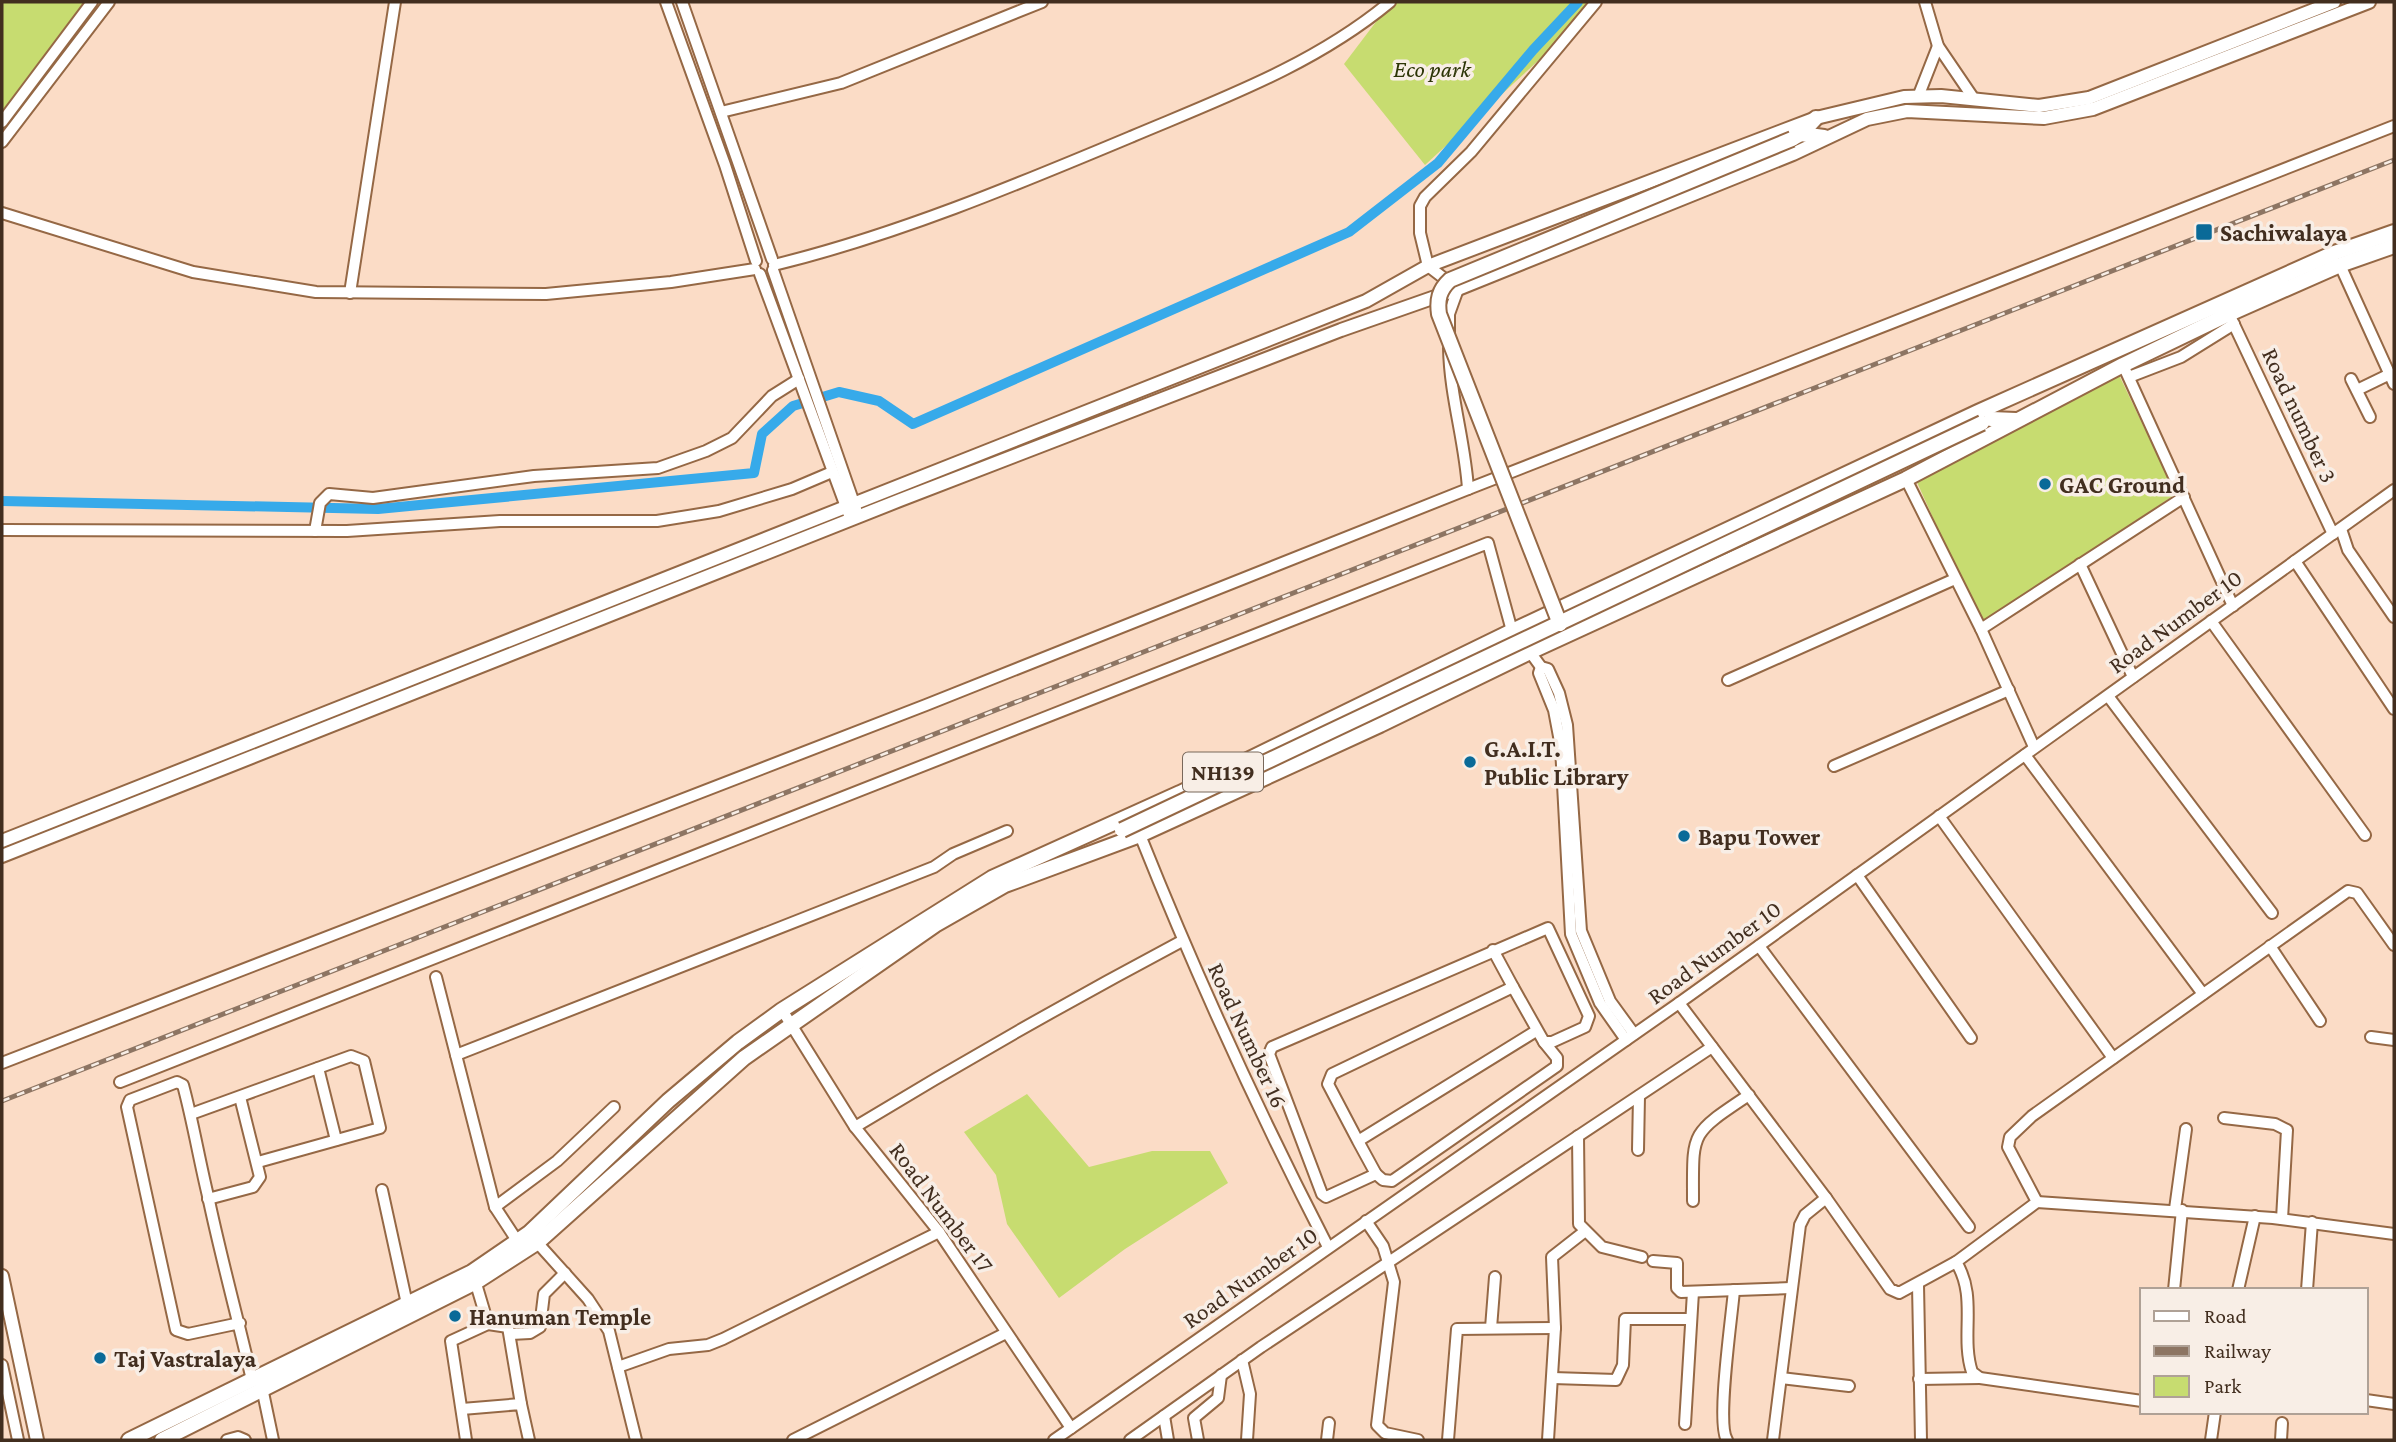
<svg xmlns="http://www.w3.org/2000/svg" width="2396" height="1442" font-family="'Crimson Pro',serif">
<rect width="100%" height="100%" fill="#fbdcc6"/>
<g fill="#c7dc70">
<path d="M2 2H90L2 126Z"/>
<path d="M1391 2H1602L1425 165 1344 64Z"/>
<path d="M2119 375 2174 490 2173 496 1985 621 1978 618 1916 480Z"/>
<path d="M1027 1094 1089 1167 1152 1151H1210L1228 1183 1125 1249 1059 1298 1007 1224 996 1175 964 1132Z"/>
</g>
<g fill="none" stroke-linecap="round" stroke-linejoin="round">
<path stroke="#37aaea" stroke-width="10" d="M2 501 378 509 754 473 762 434 793 406 839 392 879 401 913 424 1349 232 1438 163 1533 50 1578 2"/>
<g stroke="#956845" stroke-width="14">
<g id="minor">
<path d="M666 2 725 165 756 261"/>
<path d="M682 2 772 259"/>
<path d="M1925 2 1938 46 1974 99"/>
<path d="M1918 97 1938 46"/>
<path d="M721 112 841 83 1042 2"/>
<path d="M2 122 92 2"/>
<path d="M2 142 109 2"/>
<path d="M2 213 193 272 316 292 546 294 671 282 755 269"/>
<path d="M774 265C897 235 1016 185 1133 136 1223 98 1314 65 1390 2"/>
<path d="M2340 265 2394 384"/>
<path d="M773 270 856 509"/>
<path d="M760 274 849 515"/>
<path d="M350 293 395 2"/>
<path d="M2229 314 2333 534"/>
<path d="M1449 332V314L1458 289 1428 266 1420 233V206L1425 197 1471 152 1596 2"/>
<path d="M2123 365 2233 606"/>
<path d="M2129 377 2181 357 2234 324"/>
<path d="M2351 379 2370 417"/>
<path d="M2357 390 2390 374"/>
<path d="M1906 479 1981 629 2034 747"/>
<path d="M1468 489 2394 126"/>
<path d="M2341 529 2348 550 2394 617"/>
<path d="M2 530 347 531 500 521H657L719 511 792 489 832 472"/>
<path d="M315 531 320 503 329 494 373 498 534 476 658 468 706 451 732 438 772 396 799 379"/>
<path d="M2295 561 2394 709"/>
<path d="M2080 564 2133 677"/>
<path d="M2211 621 2365 835"/>
<path d="M1981 629 2184 497"/>
<path d="M1527 648 1541 667 1548 669 1559 693 1567 725 1581 931 1610 1001 1634 1034"/>
<path d="M1541 667 1539 673 1554 710 1561 747 1571 934 1600 1003 1626 1040"/>
<path d="M1728 680 1955 579"/>
<path d="M2108 696 2272 913"/>
<path d="M2025 755 2203 994"/>
<path d="M1834 766 2009 690"/>
<path d="M1939 816 2113 1058"/>
<path d="M1140 835C1196 975 1259 1113 1328 1247"/>
<path d="M1857 875 1971 1038"/>
<path d="M1759 946 1969 1227"/>
<path d="M2270 946 2320 1021"/>
<path d="M1493 950 1513 987"/>
<path d="M436 977 495 1207 518 1242"/>
<path d="M1679 1003 1826 1198 1890 1289 1899 1293 1956 1262 2037 1202 2008 1147 2010 1137 2032 1116 2348 891 2357 893 2394 945"/>
<path d="M782 1010 855 1127 939 1232 1071 1428"/>
<path d="M2371 1037 2394 1040"/>
<path d="M456 1055 934 867 953 854 1007 831"/>
<path d="M2 1063 926 705 1468 489C1465 441 1450 397 1449 348"/>
<path d="M318 1068 336 1140"/>
<path d="M120 1082 1488 543 1512 631 1516 636"/>
<path d="M191 1114 351 1056 364 1061 380 1128 258 1162"/>
<path d="M2224 1118 2275 1124 2287 1130 2282 1219"/>
<path d="M855 1127C962 1062 1071 1000 1182 941"/>
<path d="M1578 1136 1579 1224 1602 1247 1642 1257"/>
<path d="M1358 1141 1376 1174 1326 1197 1322 1194 1269 1054 1272 1047 1548 928 1589 1016 1585 1027 1552 1042H1544L1513 987 1332 1074 1328 1084 1358 1141 1536 1031"/>
<path d="M1638 1150 1639 1096"/>
<path d="M1376 1174 1383 1180 1392 1181 1557 1066V1058L1544 1042"/>
<path d="M382 1190 407 1304"/>
<path d="M208 1199 253 1187 260 1177 240 1097"/>
<path d="M1693 1201C1693 1131 1689 1135 1749 1095"/>
<path d="M2037 1202 2273 1218 2394 1234"/>
<path d="M495 1207 557 1161 614 1107"/>
<path d="M2175 1209 2186 1129"/>
<path d="M1366 1221 1383 1246 1394 1282 1377 1425 1385 1433 1418 1440"/>
<path d="M534 1239 588 1299 609 1331 636 1440"/>
<path d="M1653 1261 1677 1263V1288L1681 1292 1791 1288"/>
<path d="M1956 1262C1978 1297 1960 1335 1972 1372L1980 1378 2142 1401"/>
<path d="M1918 1285 1921 1440"/>
<path d="M2174 1290 2182 1210"/>
<path d="M2238 1290 2255 1216"/>
<path d="M2307 1290 2312 1222"/>
<path d="M240 1323 188 1334 176 1330 127 1107 130 1100 177 1082 183 1085C193 1122 199 1159 208 1196 221 1258 238 1319 252 1380"/>
<path d="M488 1324 508 1327 521 1404"/>
<path d="M1491 1328 1495 1277"/>
<path d="M511 1334 530 1333 540 1327 544 1294 565 1273"/>
<path d="M1242 1360 1250 1394 1247 1440"/>
<path d="M2 1365 18 1440"/>
<path d="M618 1367 669 1349 708 1345 723 1339 939 1232"/>
<path d="M1553 1378 1616 1380 1623 1365 1625 1319H1691"/>
<path d="M1781 1378 1849 1386"/>
<path d="M1919 1379 1980 1378"/>
<path d="M261 1383 273 1440"/>
<path d="M2366 1400 2394 1404"/>
<path d="M462 1409 521 1404 529 1440"/>
<path d="M1164 1416 1168 1440"/>
<path d="M1685 1424 1693 1292"/>
<path d="M227 1440 238 1437 245 1440"/>
<path d="M466 1440 451 1341 488 1324 474 1277"/>
<path d="M793 1440 1006 1333"/>
<path d="M1054 1440 1679 1003 2394 490"/>
<path d="M1130 1440 1261 1347 1712 1047"/>
<path d="M1198 1440 1194 1418 1218 1398 1221 1375"/>
<path d="M1327 1440 1329 1423"/>
<path d="M1448 1440 1457 1329 1555 1328"/>
<path d="M1548 1440 1555 1328 1552 1257 1584 1232"/>
<path d="M1727 1440C1716 1424 1732 1316 1734 1290"/>
<path d="M1773 1440 1800 1225 1805 1215 1826 1198"/>
<path d="M2211 1440 2215 1412"/>
<path d="M2281 1440 2282 1423"/>
</g>
</g>
<g stroke="#956845" stroke-width="16">
<g id="major">
<path d="M2 841 1366 301 1428 266 1816 118 1904 97 1941 96 2039 106 2089 98 2334 2"/>
<path d="M2 856 900 500 1341 330 1458 289 1793 154 1867 119 1907 111 2044 118 2093 109 2369 2"/>
<path d="M2 1276 37 1440"/>
</g>
</g>
<g stroke="#956845" stroke-width="18">
<g id="highway">
<path d="M1801 134 1824 137"/>
<path d="M1792 139 1801 134 1816 118"/>
<path d="M1991 419 2016 420"/>
<path d="M129 1440 472 1272 529 1233 668 1101 738 1042 782 1010 992 878 1180 793 1512 631 1978 412 2334 253 2394 232"/>
<path d="M162 1440 476 1282 538 1242 744 1058 935 925 1005 885 1140 835 1380 725 1530 652 1906 479 2123 365 2229 314 2340 265 2394 246"/>
</g>
</g>
<use href="#minor" stroke="#fff" stroke-width="10"/>
<use href="#major" stroke="#fff" stroke-width="12"/>
<use href="#highway" stroke="#fff" stroke-width="14"/>
<g stroke="#8d7563" stroke-width="5">
<path id="rail" d="M2 1101 2394 160"/>
</g>
<use href="#rail" stroke="#f8eee6" stroke-width="2.5" stroke-dasharray="8" stroke-linecap="butt"/>
<g stroke="#956845" stroke-width="18" stroke-linecap="butt">
<g id="highway-bridge">
<path d="M1560 624 1439 314C1437 300 1439 290 1450 280L1792 139"/>
<path d="M1122 830 1982 423"/>
</g>
</g>
<use href="#highway-bridge" stroke="#fff" stroke-width="14"/>
</g>
<g fill="#0a6a98" stroke="#f8eee6" stroke-width="2.5">
<rect x="2195" y="223" width="18" height="18" rx="3.5"/>
<circle cx="2045" cy="484" r="7"/>
<circle cx="1470" cy="762" r="7"/>
<circle cx="1684" cy="836" r="7"/>
<circle cx="455" cy="1316" r="7"/>
<circle cx="100" cy="1358" r="7"/>
</g>
<g text-anchor="middle" dominant-baseline="central" stroke-width="7" stroke-linejoin="round" paint-order="stroke">
<rect fill="#f8eee6" stroke="#79685b" stroke-width="2" x="1183" y="752.5" width="80" height="39" rx="5"/>
<g font-size="23" font-weight="bold" fill="#422e1f">
<text x="1223" y="772">NH139</text>
</g>
<g font-size="24" font-style="italic" fill="#2d3506" stroke="#f8eee6">
<text x="1432" y="68">Eco park</text>
</g>
<g font-size="24" font-weight="bold" fill="#422e1f" stroke="#f8eee6" text-anchor="start">
<text x="2220" y="232">Sachiwalaya</text>
<text x="2059" y="484">GAC Ground</text>
<text x="1484" y="748">G.A.I.T.<tspan x="1484" dy="28">Public Library</tspan></text>
<text x="1698" y="836">Bapu Tower</text>
<text x="469" y="1316">Hanuman Temple</text>
<text x="114" y="1358">Taj Vastralaya</text>
</g>
<g font-size="24" fill="#422e1f" stroke="#f8eee6">
<text transform="translate(2300 415) rotate(65)">Road number 3</text>
<text transform="translate(2175 621) rotate(-36)">Road Number 10</text>
<text transform="translate(1714 952) rotate(-36)">Road Number 10</text>
<text transform="translate(1248 1035) rotate(65)">Road Number 16</text>
<text transform="translate(942 1207) rotate(53)">Road Number 17</text>
<text transform="translate(1250 1277) rotate(-35)">Road Number 10</text>
</g>
</g>
<rect width="2396" height="1442" fill="none" stroke="#422e1f" stroke-width="7"/>
<rect x="2140" y="1288" width="228" height="126" fill="#f8eee6" stroke="#afa196" stroke-width="2"/>
<rect x="2154" y="1311" width="35" height="10" fill="#ffffff" stroke="#afa196" stroke-width="2"/>
<text x="2204" y="1323" font-size="21" fill="#422e1f">Road</text>
<rect x="2154" y="1346" width="35" height="10" fill="#8d7563" stroke="#afa196" stroke-width="2"/>
<text x="2204" y="1358" font-size="21" fill="#422e1f">Railway</text>
<rect x="2154" y="1376" width="35" height="21" fill="#c7dc70" stroke="#afa196" stroke-width="2"/>
<text x="2204" y="1393" font-size="21" fill="#422e1f">Park</text>
</svg>
